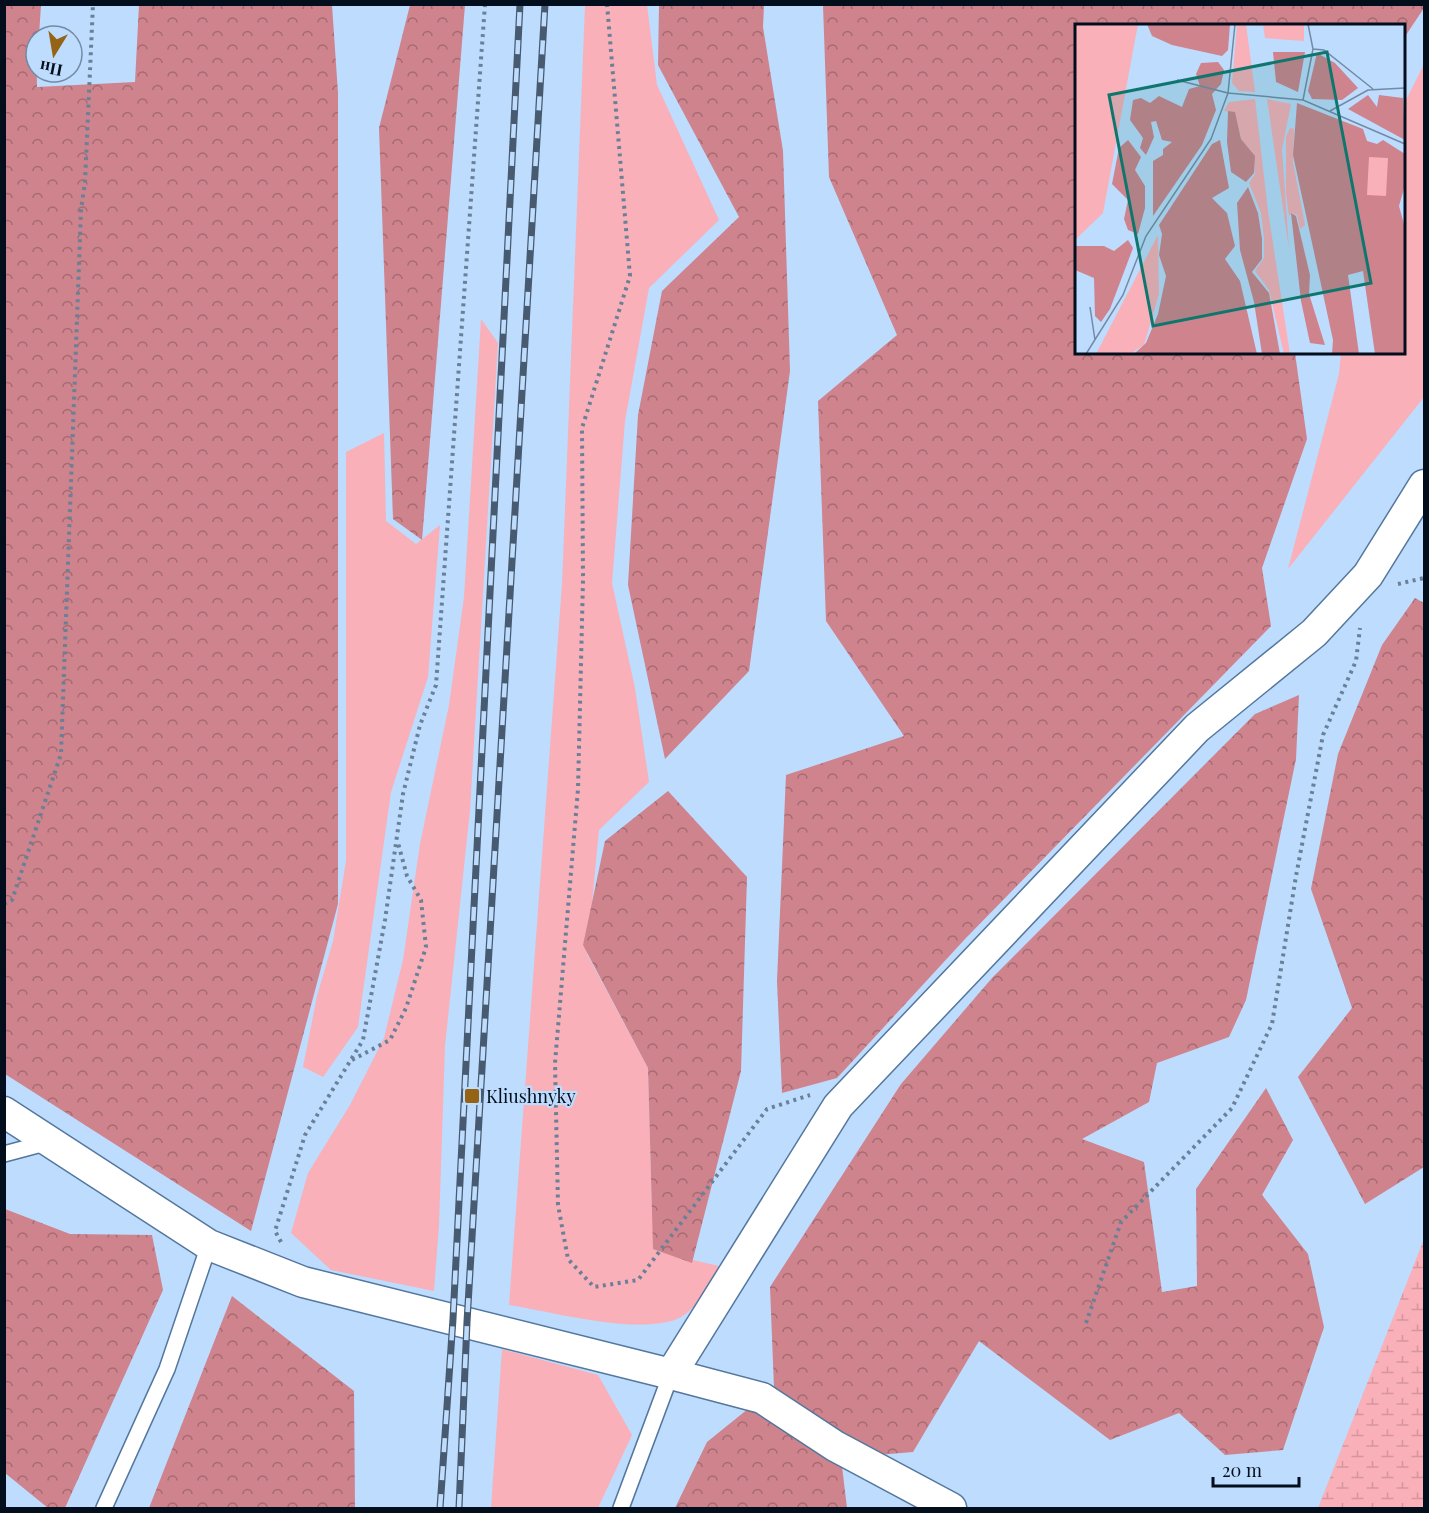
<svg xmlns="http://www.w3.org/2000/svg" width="1429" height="1513" font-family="'Playfair Display',serif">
<defs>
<pattern id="forest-crowns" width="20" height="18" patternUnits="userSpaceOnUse" patternTransform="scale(1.5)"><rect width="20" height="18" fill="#ce838d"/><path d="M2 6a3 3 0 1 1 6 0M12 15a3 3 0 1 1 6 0" fill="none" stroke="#a56a72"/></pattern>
<pattern id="wetland-marsh" width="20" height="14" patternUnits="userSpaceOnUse" patternTransform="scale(1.5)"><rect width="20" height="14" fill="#fab0b8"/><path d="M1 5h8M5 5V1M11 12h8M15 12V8" fill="none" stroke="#d5969e"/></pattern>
</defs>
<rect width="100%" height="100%" fill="#bddcfe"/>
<g fill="#fab0b8">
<path d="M585 5H647L657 85 719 220 649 288 625 421 612 583 635 688 649 782 599 830 587 954 648 1068 652 1212 671 1255 719 1266C711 1284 696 1311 677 1319 636 1335 553 1312 509 1305L562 584Z"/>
<path d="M1424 64V397L1288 569 1339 374 1341 353 1404 352V104Z"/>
<path d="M481 319 498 343 470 810 445 1046 439 1225 434 1291 331 1270 291 1233 308 1173 350 1105 384 1038 403 960 420 844 449 705 464 597Z"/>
<path d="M384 433 386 521 416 544 440 525 428 677 391 792 358 1027 323 1077 303 1067 317 996 333 941 346 861V452Z"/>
<path d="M502 1349 598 1375 632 1435 598 1508H491Z"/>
</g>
<g fill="url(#forest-crowns)">
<path d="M4 5H41L39 36H36L37 87 135 82 139 5H332L338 93V904L251 1231 5 1074Z"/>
<path d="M410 5H465L422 540 393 519 379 128Z"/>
<path d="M659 5H764L763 27 783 151 790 371 749 671 665 759 628 585 638 415 662 291 739 217 658 65Z"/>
<path d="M823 5 1424 4V8L1404 38V26H1076V352L1295 353 1307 439 1262 568 1271 626 965 939 837 1078 782 1093 777 981 786 775 904 736 826 621 818 401 897 335 829 177Z"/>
<path d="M1415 598 1424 603V1167L1365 1204 1298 1077 1352 1008 1311 889 1338 754 1382 645Z"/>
<path d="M1299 695 1296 759 1246 1000 1229 1037 1157 1063 1149 1102 1082 1139 1144 1162 1162 1292 1197 1286 1196 1189 1266 1088 1293 1140 1262 1195 1308 1254 1324 1327 1283 1450 1225 1455 1179 1413 1110 1440 979 1341 913 1452 841 1458 847 1508H675L707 1442 774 1388 770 1287 901 1084 992 978 1255 714Z"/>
<path d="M668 791 747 877 741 1071 692 1263 653 1249 648 1068 583 945 605 841Z"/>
<path d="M5 1209 70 1234 152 1235 163 1290 65 1508H48L5 1473Z"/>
<path d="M232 1296 354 1391 355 1508H149Z"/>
</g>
<path fill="url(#wetland-marsh)" d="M1424 1239V1508H1318Z"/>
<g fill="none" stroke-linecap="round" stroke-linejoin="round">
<g stroke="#54779d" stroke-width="18">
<g id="service">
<path d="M4 1154 49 1142"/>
<path d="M104 1508 167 1369 209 1245"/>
<path d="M621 1508 671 1374"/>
</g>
</g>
<g stroke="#54779d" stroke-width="33">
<g id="minor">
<path d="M4 1112 209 1245 303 1282 671 1374 838 1106 1197 728 1314 633 1368 575 1424 485"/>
<path d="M671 1374 762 1398 835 1446 951 1508"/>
</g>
</g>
<g stroke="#6a8099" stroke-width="4" stroke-dasharray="3 4.5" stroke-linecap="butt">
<path d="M607 4 630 276 582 428 583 580 578 789 555 1063 558 1205 568 1259 594 1287 638 1280 767 1109 810 1095"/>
<path d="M1398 584 1424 578"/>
<path d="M4 904 12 900 61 754 81 210 85 182 93 4"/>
<path d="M352 1060 390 1040 406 1008 426 947 421 900 407 876 398 843"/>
<path d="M281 1242 275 1231 305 1135 363 1040 385 920 403 794 420 725 436 685 485 4"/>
<path d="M1086 1323 1121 1222 1232 1108 1272 1024 1296 876 1323 735 1356 661 1360 628"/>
</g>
<use href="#service" stroke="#fff" stroke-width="15"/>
<use href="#minor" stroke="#fff" stroke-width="30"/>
<g stroke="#475a6f" stroke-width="7">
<g id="rail">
<path d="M440 1508 453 1319 520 4"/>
<path d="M459 1508 467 1322 545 4"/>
</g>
</g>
<use href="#rail" stroke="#bddcfe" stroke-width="4.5" stroke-dasharray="14" stroke-linecap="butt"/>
</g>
<rect fill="#956315" stroke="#bddcfe" stroke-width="2" x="464" y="1088" width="16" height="16" rx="3"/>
<g text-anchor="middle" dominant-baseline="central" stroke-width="4.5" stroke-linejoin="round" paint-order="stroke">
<g font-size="18" fill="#030e1c" stroke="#bddcfe" text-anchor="start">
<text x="486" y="1096">Kliushnyky</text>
</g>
</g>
<g transform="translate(1075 24)">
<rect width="330" height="330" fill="#bddcfe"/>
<path d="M162 0H171L180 68 164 67 157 59ZM180 75 193 187 215 330H209L194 266 180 247 189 234V214L186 189 174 159 180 150 179 131 166 115 161 94 157 88 149 87 154 78ZM192 75 216 80 207 125 214 225ZM215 104 219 105 218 138 230 201 225 205 222 191 217 189 214 192 211 169V113ZM83 211 84 270 69 321 55 330H21Z" fill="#fab0b8"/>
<path d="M72 0H155L153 26 147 32 97 21 77 12ZM198 28H230L223 68 201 58ZM242 29 260 39 283 64 267 76 237 75 233 67ZM143 38 149 46 146 60 137 70 141 86 127 121 78 192V137L88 131V125L97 118 87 116 81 97 76 98 79 113 71 131 65 124 68 114 55 96 58 76 66 74 75 79 84 72 107 83 114 65 125 62 121 50 126 39ZM293 71 302 83 304 71 328 74 330 116 273 85ZM222 79 288 105 292 117 302 120 308 116 330 130V161L324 182 330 204V330H300L288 247 273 251 284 330H257L258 316 218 131ZM153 87 160 88 166 115 180 132 179 149 171 158 156 148 152 118ZM53 116 66 133 60 146 70 162V184L63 210 53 206 49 195 53 176 37 160 44 124ZM145 116 154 164 137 174 152 189 160 222 150 235 165 257 182 330H59L71 319 83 290 91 252 84 231 87 210 84 201 137 120ZM173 163 183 189 187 215V235L177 248 194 269 205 330H187L179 278 165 226 162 179ZM216 189 221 192 235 251 234 270 250 321 235 319 226 277ZM53 216 58 224 35 285 26 298 20 292 19 254 0 246V222H29L39 227Z" fill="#ce838d"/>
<path d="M0 0H63L28 189 0 216ZM188 0H229V17L190 14Z" fill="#fab0b8"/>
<path d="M294 133 313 134 311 172 292 171Z" fill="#fab0b8"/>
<path fill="none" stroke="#738aa4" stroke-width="1.5" d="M238 25 249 26 298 65M102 56 153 69 160 0M228 76 238 25 233 0M255 87 293 66 330 64M15 283 20 316M11 330 48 271 71 212 136 115 153 69 228 76 330 120"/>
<path fill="#0f766e" fill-opacity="0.15" stroke="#0f766e" stroke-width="3" d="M252 28 296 259 78 302 34 71Z"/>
<rect width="330" height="330" fill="none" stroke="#030e1c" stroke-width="3"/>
</g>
<rect width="1429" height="1513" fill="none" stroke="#030e1c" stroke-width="12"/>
<g transform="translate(54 54) rotate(191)"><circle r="28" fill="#bddcfe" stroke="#738aa4" stroke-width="1.5"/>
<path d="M0-4.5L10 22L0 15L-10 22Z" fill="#956315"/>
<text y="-9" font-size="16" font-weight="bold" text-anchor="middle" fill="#030e1c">Пн</text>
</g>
<path d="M1213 1477v9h86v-9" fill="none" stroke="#030e1c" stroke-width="3"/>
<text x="1222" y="1477" font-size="18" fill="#030e1c" stroke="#bddcfe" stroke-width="4.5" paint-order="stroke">20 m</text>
</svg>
